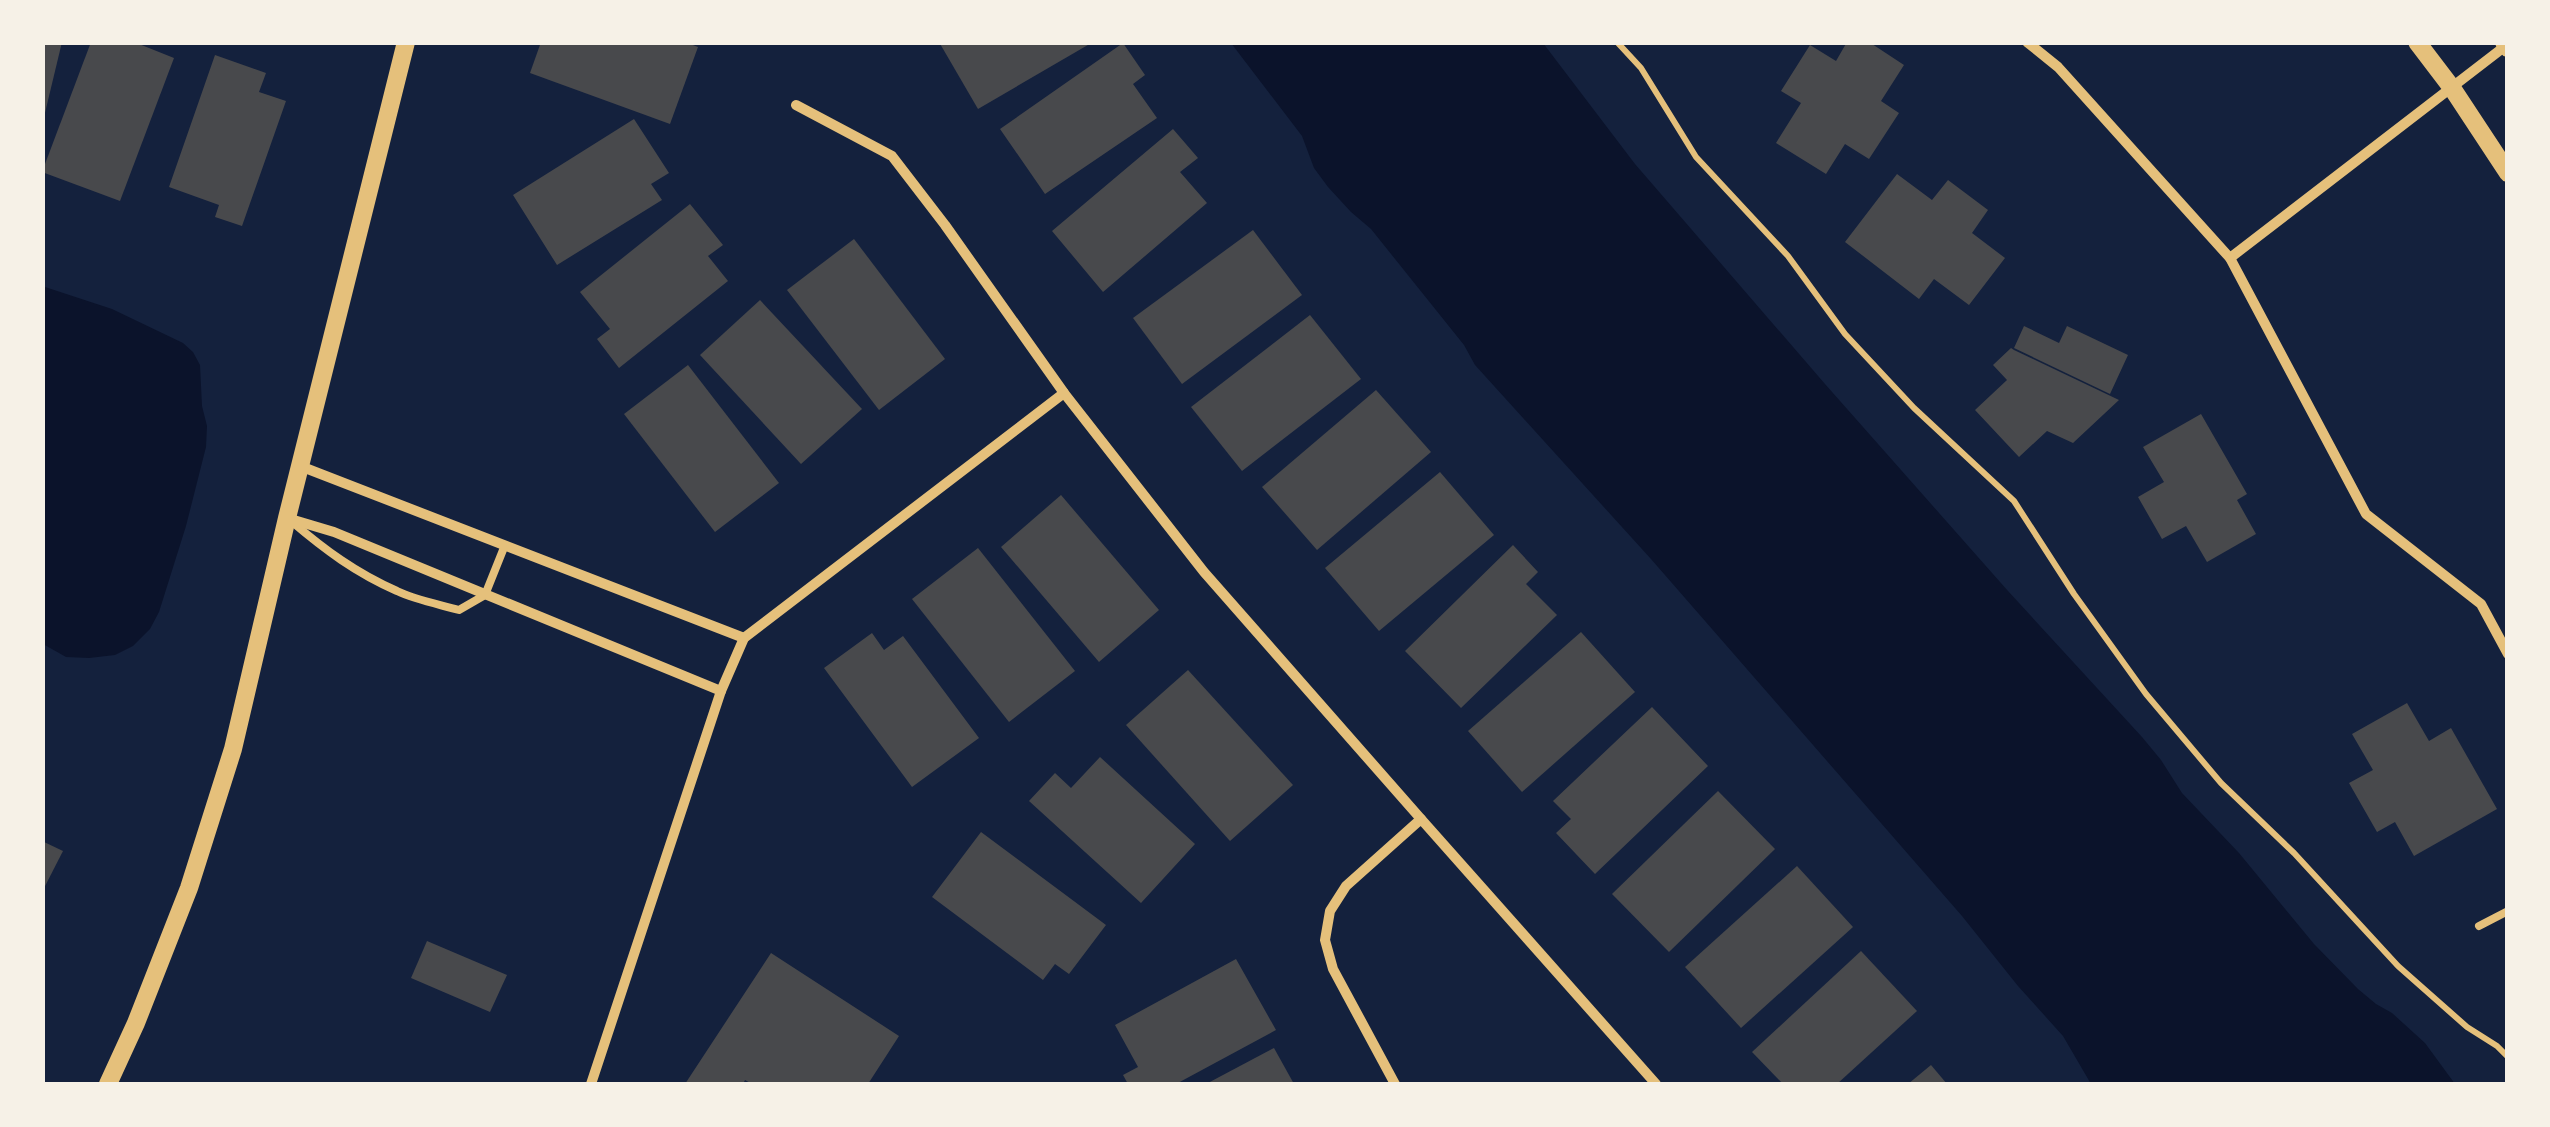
<svg xmlns="http://www.w3.org/2000/svg" width="2550" height="1127" font-family="'Asap Condensed',sans-serif">
<rect width="100%" height="100%" fill="#14213d"/>
<g fill="#0b132b">
<path d="M1231 43H1543L1635 164 1825 384 2008 591 2142 737 2161 760 2182 793 2239 853 2314 944 2358 989 2376 1004 2392 1013 2425 1043 2455 1084H2091L2063 1036 2018 986 1962 916 1651 559 1475 365 1464 345 1371 229 1351 212 1328 187 1314 168 1302 136Z"/>
<path d="M42 286 112 309 183 343 193 352 200 365 202 406 207 426 206 447 186 526 159 612 150 629 133 646 115 655 89 658 66 657 43 644Z"/>
</g>
<g fill="#48494c">
<path d="M42 42H62L44 117H42Z"/>
<path d="M91 42H134L174 58 120 201 42 172Z"/>
<path d="M541 42H685L698 47 670 124 530 73Z"/>
<path d="M939 42H1093L978 109Z"/>
<path d="M1847 42H1869L1904 65 1881 101 1899 113 1869 159 1845 144 1826 174 1776 143 1801 103 1781 91 1810 45 1836 61Z"/>
<path d="M1123 43 1145 75 1133 84 1157 118 1045 194 1000 129Z"/>
<path d="M215 55 266 73 259 92 286 101 242 226 215 217 219 205 169 187Z"/>
<path d="M634 119 669 173 651 184 662 200 557 265 513 195Z"/>
<path d="M1173 129 1198 158 1180 172 1207 203 1103 292 1052 231Z"/>
<path d="M1897 174 1932 200 1948 180 1988 210 1972 233 2005 258 1969 305 1934 279 1919 299 1845 242Z"/>
<path d="M690 204 723 245 708 256 728 281 619 368 597 339 610 329 580 292Z"/>
<path d="M1253 230 1302 295 1182 384 1133 318Z"/>
<path d="M854 239 945 359 879 410 787 290Z"/>
<path d="M760 300 862 409 801 464 700 355Z"/>
<path d="M1310 315 1361 379 1242 471 1191 407Z"/>
<path d="M2024 326 2059 343 2067 326 2128 355 2110 394 2014 348Z"/>
<path d="M2011 348 2014 350 2119 400 2073 443 2047 431 2019 457 1975 410 2007 380 1993 365Z"/>
<path d="M688 365 779 483 715 532 624 414Z"/>
<path d="M1376 390 1431 452 1317 550 1262 487Z"/>
<path d="M2201 414 2247 494 2237 500 2256 534 2207 562 2186 526 2162 539 2138 497 2164 482 2143 447Z"/>
<path d="M1440 472 1494 535 1379 631 1325 568Z"/>
<path d="M1061 495 1159 610 1099 662 1001 547Z"/>
<path d="M1513 545 1538 572 1526 584 1557 615 1461 708 1405 651Z"/>
<path d="M978 548 1075 671 1009 722 912 599Z"/>
<path d="M1581 632 1635 692 1522 792 1468 731Z"/>
<path d="M872 633 884 650 903 636 979 738 912 787 824 668Z"/>
<path d="M1188 670 1293 785 1230 841 1126 725Z"/>
<path d="M2407 703 2429 741 2451 728 2497 809 2414 856 2395 822 2377 832 2349 783 2373 770 2352 734Z"/>
<path d="M1652 707 1708 766 1595 874 1556 833 1571 819 1553 801Z"/>
<path d="M1100 757 1195 844 1141 903 1029 801 1055 773 1071 788Z"/>
<path d="M1718 791 1775 849 1669 952 1612 894Z"/>
<path d="M981 832 1106 925 1069 974 1055 964 1043 980 932 897Z"/>
<path d="M42 841 63 851 42 892Z"/>
<path d="M1797 866 1853 927 1741 1028 1685 967Z"/>
<path d="M427 941 507 975 490 1012 411 978Z"/>
<path d="M1861 951 1917 1011 1837 1084H1783L1752 1052Z"/>
<path d="M771 953 899 1036 868 1084H752L745 1080 743 1084H685Z"/>
<path d="M1236 959 1276 1030 1176 1084H1128L1123 1075 1138 1067 1115 1025Z"/>
<path d="M1274 1048 1294 1084H1206Z"/>
<path d="M1931 1065 1947 1084H1908Z"/>
</g>
<g fill="none" stroke-linecap="round" stroke-linejoin="round">
<path stroke="#e5c07b" stroke-width="6" d="M1617 42 1641 68 1696 157 1788 256 1845 334 1914 408 2014 501 2074 594 2146 694 2221 783 2294 853 2398 966 2467 1027 2497 1046 2508 1057"/>
<g stroke="#e5c07b" stroke-width="8">
<path d="M291 521C325 550 356 573 397 591 416 600 438 604 459 610L485 595 505 545"/>
<path d="M2479 926 2508 911"/>
</g>
<g stroke="#e5c07b" stroke-width="10">
<path d="M2027 42 2058 67 2230 258 2366 514 2481 604 2508 654"/>
<path d="M796 105 892 156 945 225 1064 393 1204 572 1421 819"/>
<path d="M2230 258 2508 44"/>
<path d="M300 466 744 638"/>
<path d="M287 518 334 532 721 691"/>
<path d="M591 1084 721 691 744 638 1064 393"/>
<path d="M1395 1084 1333 969 1325 940 1330 911 1346 886 1421 819 1656 1084"/>
</g>
<g stroke="#e5c07b" stroke-width="18">
<path d="M2417 42 2452 88 2508 173"/>
<path d="M2504 42 2508 48"/>
<path d="M108 1084 136 1023 189 888 233 749 287 518 406 42"/>
</g>
</g>
<rect width="2550" height="1127" fill="none" stroke="#f6f1e7" stroke-width="90"/>
</svg>
